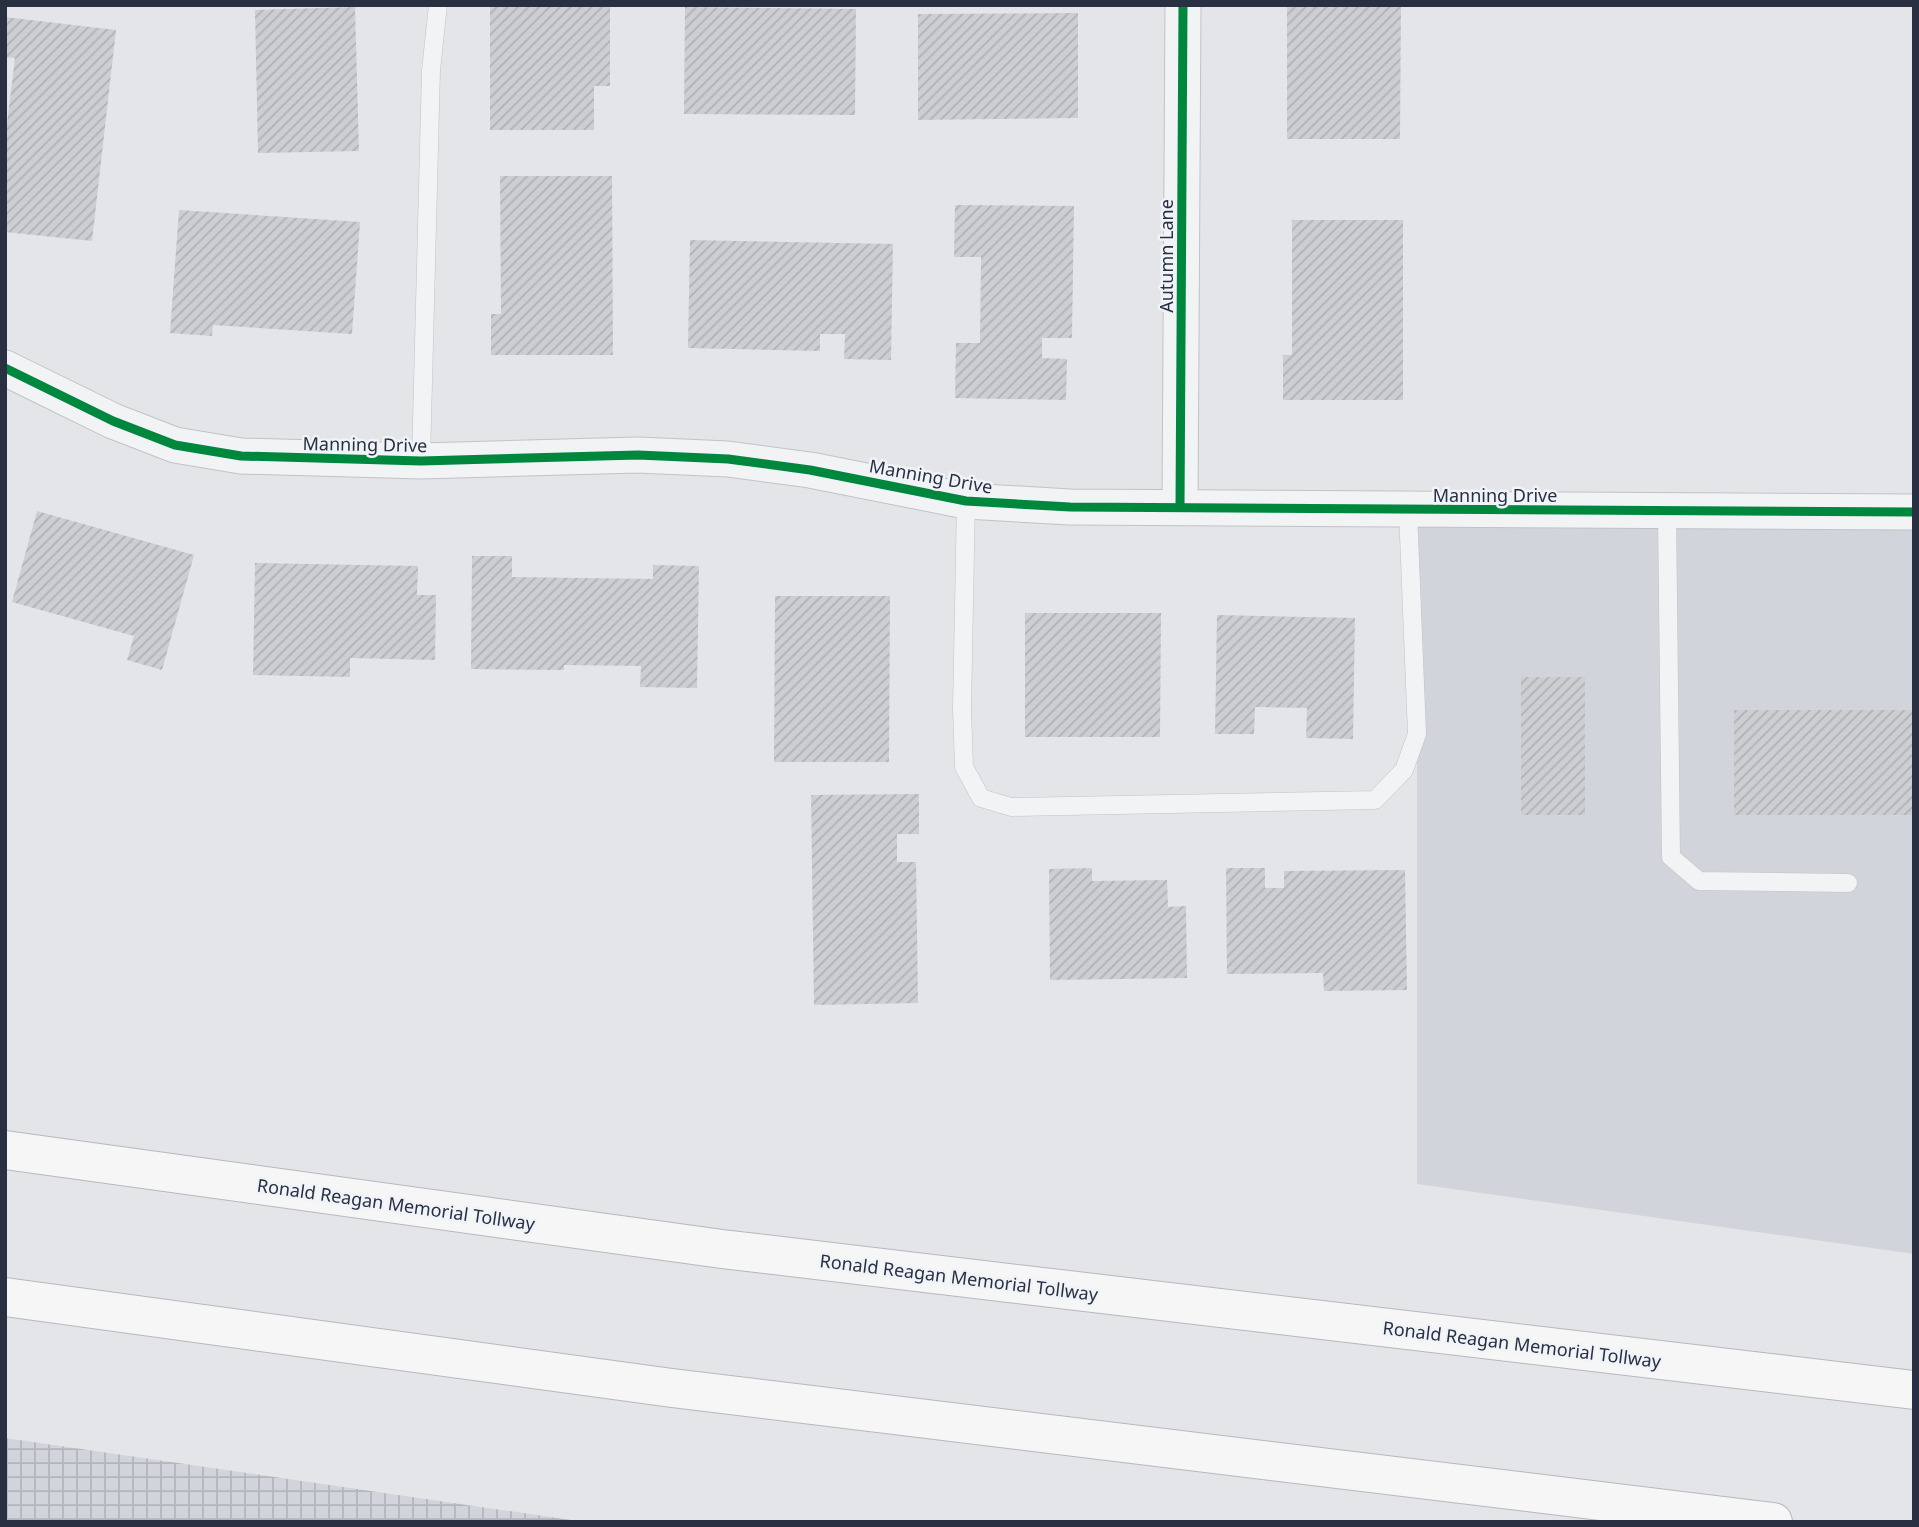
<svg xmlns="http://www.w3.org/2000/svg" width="1919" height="1527" font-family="'Noto Sans',sans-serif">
<defs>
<pattern id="industrial-grid" width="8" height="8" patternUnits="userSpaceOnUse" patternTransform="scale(1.75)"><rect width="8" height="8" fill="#d1d4db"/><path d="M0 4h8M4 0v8" fill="none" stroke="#b3b6bd"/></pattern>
<pattern id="building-hatch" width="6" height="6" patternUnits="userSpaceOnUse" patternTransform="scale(1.75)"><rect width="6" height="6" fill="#cdced2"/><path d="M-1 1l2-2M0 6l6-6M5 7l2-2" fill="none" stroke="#b0b1b6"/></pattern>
</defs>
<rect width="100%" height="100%" fill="#e3e5e8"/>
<path fill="#d1d4db" d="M1417 523 1914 525V1254L1417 1184Z"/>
<path fill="url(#industrial-grid)" d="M5 1438 585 1522H5Z"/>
<g fill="url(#building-hatch)">
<path d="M490 5H610V86H594V130H490Z"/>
<path d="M1287 5H1401L1400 139H1287Z"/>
<path d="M355 7 359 151 258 153 255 10Z"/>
<path d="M685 7 856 9 855 115 684 114Z"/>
<path d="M1078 13V118L918 120V14Z"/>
<path d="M5 17 116 30 92 241 5 232V140L15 58 5 57Z"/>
<path d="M500 176H612L613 355H491V314H501Z"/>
<path d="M955 205 1074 206 1072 338H1042V358L1067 359 1066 400 955 398 956 343H980L981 257H954Z"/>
<path d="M179 210 360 222 352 334 213 325 212 336 170 333Z"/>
<path d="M1292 220H1403V400H1283V355H1292Z"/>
<path d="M690 240 893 244 891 360 844 359 845 334H820V351L688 348Z"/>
<path d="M37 511 194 555 162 670 127 660 134 636 12 602Z"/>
<path d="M472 556H512V577L653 579V565L699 566 697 688 640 687 641 666 564 665V670L471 669Z"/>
<path d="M255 563 418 566 417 595H436L435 660 350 658V677L253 675Z"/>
<path d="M775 596H890L889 762H774Z"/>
<path d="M1025 613H1161L1160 737H1025Z"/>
<path d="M1217 615 1355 618 1353 739 1306 738 1307 708 1255 707 1254 734H1215Z"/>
<rect x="1521" y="677" width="64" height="138"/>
<rect x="1734" y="710" width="180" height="105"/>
<path d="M919 794V834H897V862H916L918 1003 814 1005 811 795Z"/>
<path d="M1092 868V881L1167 880 1168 907 1186 906 1187 978 1050 980 1049 869Z"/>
<path d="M1226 868H1265V888H1284V871L1405 870 1407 990 1324 991 1323 973 1227 974Z"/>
</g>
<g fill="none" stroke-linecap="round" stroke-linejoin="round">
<g stroke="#c1c3c6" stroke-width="19">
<g id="lane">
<path d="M421 461 431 70 438 5"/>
<path d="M966 501 962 708 964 767 981 798 1011 807 1375 800 1404 770 1417 734 1408 511"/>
<path d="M1667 512 1671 857 1699 881 1848 883"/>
</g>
</g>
<g stroke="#c1c3c6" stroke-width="37">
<g id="street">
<path d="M5 368 113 421 175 445 241 456 421 461 638 455 728 459 810 470 966 501 1070 507 1914 512"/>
<path d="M1180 507 1183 5"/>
</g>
</g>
<g stroke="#b5b8bd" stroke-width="40">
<g id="highway">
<path d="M5 1150 722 1249 1914 1390"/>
<path d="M5 1297 672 1388 1773 1522"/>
</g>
</g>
<use href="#lane" stroke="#f2f3f5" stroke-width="18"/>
<use href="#street" stroke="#f2f3f5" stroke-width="35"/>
<use href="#highway" stroke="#f6f6f7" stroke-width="38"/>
<g stroke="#f0f3f7" stroke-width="13">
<g id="cycleway">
<path d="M5 368 113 421 175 445 241 456 421 461 638 455 728 459 810 470 966 501 1070 507 1914 512"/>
<path d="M1180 507 1183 5"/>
</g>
</g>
<use href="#cycleway" stroke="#00873e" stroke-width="9"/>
</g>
<g text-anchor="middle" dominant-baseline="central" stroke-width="5" stroke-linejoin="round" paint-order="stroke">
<g font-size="18" fill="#293042" stroke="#f0f3f7">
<text transform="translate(1166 256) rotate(-90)">Autumn Lane</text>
<text transform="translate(365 444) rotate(1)">Manning Drive</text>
<text transform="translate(931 476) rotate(10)">Manning Drive</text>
<text x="1495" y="495">Manning Drive</text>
<text transform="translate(396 1204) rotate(8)">Ronald Reagan Memorial Tollway</text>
<text transform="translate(959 1277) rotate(7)">Ronald Reagan Memorial Tollway</text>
<text transform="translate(1522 1344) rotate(7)">Ronald Reagan Memorial Tollway</text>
</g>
</g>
<rect width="1919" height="1527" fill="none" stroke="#293042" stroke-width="14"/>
</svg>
